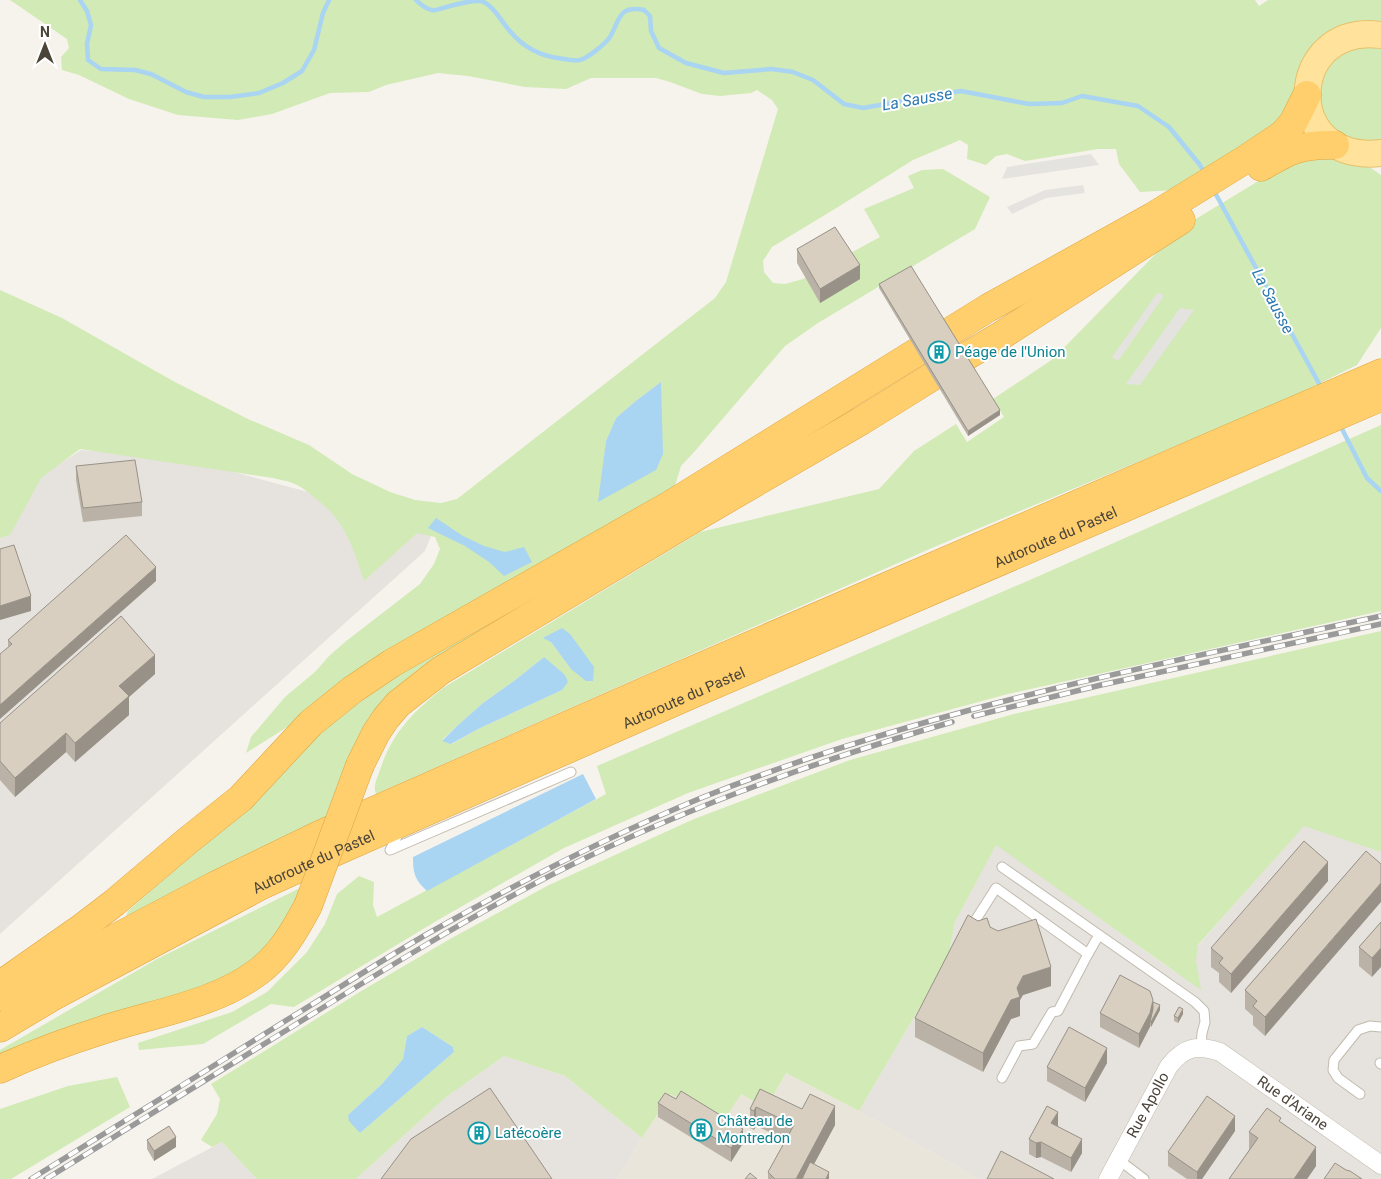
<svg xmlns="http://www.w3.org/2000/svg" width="1381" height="1179" font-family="Roboto,sans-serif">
<rect width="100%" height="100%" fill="#f6f3ec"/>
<path fill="#eae5da" d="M786 1073 859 1111 979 1179H617L642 1138 671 1094H741L766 1108Z"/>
<g fill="#e6e2dd">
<path d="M81 450 140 455 230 471 435 526 425 551 0 934V538L7 536 37 479Z"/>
<path d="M1304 825 1381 852V1179H979L859 1111 948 959 955 922 996 844 1175 972Z"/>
<path d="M504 1056 565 1076 642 1138 617 1179H356L445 1098Z"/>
<path d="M222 1142 257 1179H152Z"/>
</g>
<g fill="#d2eab5" fill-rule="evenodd">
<path d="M10 0H1255L1259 6 1268 0H1381V21L1361 20 1337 27 1317 40 1307 57 1293 97 1282 116 1268 132 1175 190 1140 192 1119 164 1116 149H1098L1025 161 1007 154 996 156 986 165 967 159 968 145 960 140 913 160 838 207 772 247 763 261 764 272 773 283 785 284 803 279 880 237 864 209 914 188 908 176 922 170 943 169 990 197 975 229 818 323 785 346 695 451 681 466 669 505 605 527 246 753 251 737 285 697 316 671 329 656 345 642 420 584 434 564 440 549 435 537 417 533 364 581C353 547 345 520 315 498 308 492 301 486 292 483 286 480 279 480 273 478L80 449 41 478 10 535 0 538V290L62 318 173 381 248 419 309 445 352 474 390 492 415 500 441 503 457 499 715 298 726 282 778 109 772 100 757 90 751 93 720 96 702 94 670 82 656 78H591L566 89 525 87 468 76 438 73 386 85 369 92 330 93 272 114 238 120 178 115 129 99 79 75 62 70 61 57 69 48 67 39ZM661 382 599 501 606 441 616 418 637 400Z"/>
<path d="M1381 46V144H1351L1321 118 1319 78 1345 49Z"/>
<path d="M1326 158 1371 168 1381 175V328L1357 365 1296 395 1128 466 934 547 376 794C373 787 376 780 379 773 391 734 412 713 443 688L700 532 879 489 914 451 956 424 967 442 1004 417 993 399 1053 359 1181 228 1278 169 1300 160ZM543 637 594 667 571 669 551 642ZM544 657 562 690 478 729 452 744 442 740 457 726 483 703 514 681Z"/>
<path d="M1381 425V611L1008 694 842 739 688 793 564 848 438 920 294 1007 271 1004 203 1044 139 1050 138 1043 232 1012 267 992 307 952 325 924 337 894 359 876 374 882 373 905 377 917 606 794 597 766 1032 579Z"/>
<path d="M694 508 411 685 333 815 126 917 128 911 218 832 317 736 361 701 403 671Z"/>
<path d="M1381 631V852L1304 826 1198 945 1196 960 1201 990 996 845 955 922 948 959 859 1111 786 1073 766 1108 741 1094 723 1122 671 1094 642 1138 565 1076 504 1056 445 1098 356 1179H257L222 1142 212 1147 201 1140 217 1114 220 1099 211 1084 363 990 450 939 549 885 694 819 850 760 1014 714ZM422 1027 453 1047 454 1052 360 1133 348 1115 382 1084 403 1059 407 1036Z"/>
<path d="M308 884 303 902 241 976 0 1062V1050L157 959Z"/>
<path d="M117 1077 130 1107 11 1179H0V1109L68 1086Z"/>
</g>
<g fill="#e5e3e0">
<path d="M1091 154 1099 165 1002 179 1007 167Z"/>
<path d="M1083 185 1085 193 1046 198 1012 214 1007 207 1045 190Z"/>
<path d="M1158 292 1164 296 1118 361 1112 357Z"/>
<path d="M1180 308 1194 310 1140 385 1126 384Z"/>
</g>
<g fill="#a9d4f2">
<path d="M661 382 663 454 656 470 598 502 606 441 616 418 637 400Z"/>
<path d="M436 518 463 536 484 546 505 552 524 547 532 562 504 576 489 562 465 546 428 528Z"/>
<path d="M562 628 570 634 594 667 593 681H586L571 669 551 642 543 638Z"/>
<path d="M544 657 565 675 568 682 562 690 478 729 451 744 442 741 457 726 483 703 514 681Z"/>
<path d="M583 774 596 799 427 891C415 880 413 874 413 857Z"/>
<path d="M422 1027 453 1047 454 1052 360 1133 349 1121 348 1115 382 1084 403 1059 407 1036Z"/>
</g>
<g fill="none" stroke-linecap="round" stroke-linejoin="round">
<g stroke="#a9d4f2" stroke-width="4.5">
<path d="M80 0 87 11 91 25 87 44 88 60 101 69 135 70 151 74 186 92 204 97H230L259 93 283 83 302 71 314 50 323 13 329 0"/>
<path d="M416 0C420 4 426 9 432 10 435 11 439 9 443 8 455 5 468 0 480 1 491 2 502 22 509 30 523 48 541 57 564 59 569 60 575 61 580 60 588 58 605 44 610 37 620 20 618 5 644 10L650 16 651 31 659 48 686 63 724 73 772 69 793 72 813 80 844 104 863 108 961 91 1029 104 1062 103 1082 96 1138 106 1169 127 1200 165 1205 174"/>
<path d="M1213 189 1322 389"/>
<path d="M1340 425 1367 478 1381 491"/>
</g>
<g stroke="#c2bbae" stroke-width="11">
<g id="service">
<path d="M400 831 390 850 571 772"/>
<path d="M1002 867 1195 1002 1204 1011 1205 1022 1202 1033 1201 1047"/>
<path d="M973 924 996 888 1088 954 1058 1011 1052 1012 1033 1044 1019 1046 1002 1078"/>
<path d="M1088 954 1099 935"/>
<path d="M1380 1063 1381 1064"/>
<path d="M1360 1094 1338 1078 1333 1070 1334 1060 1358 1030 1370 1026 1381 1027"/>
<path d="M1119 1160 1144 1179"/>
</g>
</g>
<g stroke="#c2bbae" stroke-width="19">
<g id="minor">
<path id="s1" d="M1108 1179 1169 1066C1184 1047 1197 1044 1220 1052L1381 1165"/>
</g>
</g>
<g stroke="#e6c16a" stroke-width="28">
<path id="primary" d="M1381 35C1286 22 1280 164 1381 153"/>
</g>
<g stroke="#e0a43c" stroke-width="29">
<g id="motorway">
<path d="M1261 167C1290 150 1301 144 1335 145"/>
<path d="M360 765 376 733 386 718 398 704 440 671 696 517 861 421 951 365 1002 335 1181 220"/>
<path d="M0 985 80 929 114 903 186 842 241 798 311 723 352 690 392 663 670 505 988 308 1152 217 1246 159 1282 135 1293 123 1307 95"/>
<path d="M8 999 91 951 216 885 319 835 675 678 1381 373"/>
<path id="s2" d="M0 1028 52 997 262 885 328 855 688 696 1381 397"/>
<path d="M0 1069C33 1054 68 1041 103 1030 154 1013 214 1005 258 972 281 955 295 930 308 906"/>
</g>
</g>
<use href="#service" stroke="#fff" stroke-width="9"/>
<use href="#minor" stroke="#fff" stroke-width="18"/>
<use href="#primary" stroke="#ffe39c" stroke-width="26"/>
<use href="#motorway" stroke="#ffcf6e" stroke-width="28"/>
<g stroke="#9a9a9a" stroke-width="5.5">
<g id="rail">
<path d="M974 716 1101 685 1381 624"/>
<path d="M31 1179C118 1125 204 1072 290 1018 336 990 382 960 429 933 517 883 607 837 701 798 920 710 1152 666 1381 616"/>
<path d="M46 1179C127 1129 208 1078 290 1028 380 972 470 916 565 868 689 806 819 760 952 722"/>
</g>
</g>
<use href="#rail" stroke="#fff" stroke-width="4" stroke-dasharray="11" stroke-linecap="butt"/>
<g stroke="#e0a43c" stroke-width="29" stroke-linecap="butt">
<path id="motorway-bridge" d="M308 906 360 765"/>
</g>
<use href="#motorway-bridge" stroke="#ffcf6e" stroke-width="28"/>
</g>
<g fill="#bab2a6">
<path d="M797 249 860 279 820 303 797 263Z"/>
<path d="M879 284 1000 415 968 436 879 288Z"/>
<path d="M76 466 142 502V516L83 522 76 480Z"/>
<path d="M156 581 8 647V640Z"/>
<path d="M155 674 129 697V715L75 762 66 752 15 797 0 780V723Z"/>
<path d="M1366 851 1265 1036 1253 1025V1016L1245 1009V990Z"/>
<path d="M1328 881 1231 993 1219 982V973L1211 967V948Z"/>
<path d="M1381 922 1372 977 1359 966V947Z"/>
<path d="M990 927 1051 986 1023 995 1020 1000V1016L1011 1019 983 1072 915 1037V1018Z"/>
<path d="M1153 1002 1160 1010 1151 1027 1150 1026 1139 1048 1100 1027V1013Z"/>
<path d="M1183 1014 1178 1023 1174 1021V1016Z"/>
<path d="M1107 1063 1085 1102 1047 1081V1067Z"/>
<path d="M760 1089 835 1125 814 1164 829 1179H768V1172L786 1140 756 1126 754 1130 750 1128V1109Z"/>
<path d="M658 1103 743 1143 731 1162 658 1117Z"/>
<path d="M1281 1122 1316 1166 1307 1179H1229L1249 1150V1132Z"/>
<path d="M1058 1126 1082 1153 1071 1172 1041 1157 1036 1158 1029 1154V1139Z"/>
<path d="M1235 1131 1202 1179H1187L1168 1166V1152Z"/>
<path d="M147 1140 176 1147 154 1161 147 1149Z"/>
</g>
<g fill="#979187">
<path d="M860 265V279L820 303V289Z"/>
<path d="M1000 410V415L968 436V431Z"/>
<path d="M156 567V581L0 719V705Z"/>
<path d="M31 596V611L0 620V606Z"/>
<path d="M155 655V674L129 697V715L75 762V743L119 686Z"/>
<path d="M66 733V752L15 797V778Z"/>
<path d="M1328 862V881L1231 993V974Z"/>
<path d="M1381 883V902L1265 1036V1017Z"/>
<path d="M1381 948V967L1372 977V958Z"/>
<path d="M1051 967V986L1023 995 1020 1000V1016L1011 1019 983 1072V1053L1023 976Z"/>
<path d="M1153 1000V1014L1160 1005V1010L1151 1027V1022H1150V1027L1139 1048V1034Z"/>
<path d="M1183 1009V1014L1178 1023V1018Z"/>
<path d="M1107 1048V1063L1085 1102V1088Z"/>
<path d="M835 1106V1125L806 1179H796Z"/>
<path d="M756 1107V1126L754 1130V1111Z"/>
<path d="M1058 1112V1126L1051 1137V1123Z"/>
<path d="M1235 1116V1131L1202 1179H1197V1172Z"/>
<path d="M743 1129V1143L731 1162V1148Z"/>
<path d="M176 1137V1147L154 1161V1151Z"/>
<path d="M1082 1139V1153L1071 1172V1158Z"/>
<path d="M1041 1142V1157L1036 1158V1143Z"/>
<path d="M1316 1147V1166L1307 1179H1294Z"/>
<path d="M829 1172V1179H826Z"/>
</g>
<g fill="#d8cfc1" stroke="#979187">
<path d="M835 227 860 265 820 289 797 249Z"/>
<path d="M911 266 1000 410 968 431 879 284Z"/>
<path d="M135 460 142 502 83 508 76 466Z"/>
<path d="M126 535 156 567 0 705V654L12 644 8 640Z"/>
<path d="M14 545 31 596 0 606V549Z"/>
<path d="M121 616 155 655 119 686 129 696 75 743 66 733 15 778 0 761V723Z"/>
<path d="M1304 841 1328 862 1231 974 1219 963 1223 958 1211 948Z"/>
<path d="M1366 851 1381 864V883L1265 1017 1253 1006 1257 1001 1245 990Z"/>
<path d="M968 915 978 921 987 918 990 927 998 931 1036 919 1051 967 1023 976 1017 988 1020 997 1011 1000 983 1053 915 1018Z"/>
<path d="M1381 922V948L1372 958 1359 947Z"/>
<path d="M1120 975 1150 991 1153 1000 1150 1013 1139 1034 1100 1013Z"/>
<path d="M1153 1002 1160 1005 1151 1022H1150L1153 1009Z"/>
<path d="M1179 1007 1183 1009 1178 1018 1174 1016Z"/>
<path d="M1069 1027 1107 1048 1085 1088 1047 1067Z"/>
<path d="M490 1088 552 1179H381L411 1139Z"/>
<path d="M760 1089 802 1109 810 1094 835 1106 796 1179H775L768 1172 794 1125 756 1107 754 1111 750 1109Z"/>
<path d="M681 1091 743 1129 731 1148 658 1103 665 1093 676 1099Z"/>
<path d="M1207 1096 1235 1116 1197 1172 1168 1152Z"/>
<path d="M1047 1106 1058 1112 1051 1123 1082 1139 1071 1158 1041 1142 1036 1143 1029 1139Z"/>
<path d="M1267 1108 1281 1118 1279 1121 1316 1147 1294 1179H1229L1258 1138 1249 1132Z"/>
<path d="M169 1126 176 1137 154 1151 147 1140Z"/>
<path d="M1001 1151 1054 1179H987Z"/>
<path d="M810 1162 829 1172 826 1179H802Z"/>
<path d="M1335 1163 1346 1170 1350 1171 1362 1179H1324Z"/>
<path d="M750 1173 757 1179H745Z"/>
</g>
<defs>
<g id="building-ring" transform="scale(1.125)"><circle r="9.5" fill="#fff" stroke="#0f9aa8" stroke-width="1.5"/><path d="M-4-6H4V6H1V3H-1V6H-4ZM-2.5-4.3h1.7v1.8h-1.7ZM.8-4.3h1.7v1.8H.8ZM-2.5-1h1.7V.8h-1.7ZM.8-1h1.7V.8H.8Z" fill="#0f9aa8"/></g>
</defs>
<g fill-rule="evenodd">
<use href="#building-ring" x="939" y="352"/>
<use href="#building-ring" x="701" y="1130"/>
<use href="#building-ring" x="479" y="1133"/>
</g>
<g text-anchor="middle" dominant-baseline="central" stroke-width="4" stroke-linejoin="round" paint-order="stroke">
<g font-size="15" fill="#0d838f" stroke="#fff" text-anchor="start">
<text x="955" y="352">Péage de l'Union</text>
<text x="717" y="1121">Château de<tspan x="717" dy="17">Montredon</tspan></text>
<text x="495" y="1133">Latécoère</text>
</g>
<g font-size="15" fill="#4b4439" stroke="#fff">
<text stroke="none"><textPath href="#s2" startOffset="1165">Autoroute du Pastel</textPath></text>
<text stroke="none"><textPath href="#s2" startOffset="760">Autoroute du Pastel</textPath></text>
<text stroke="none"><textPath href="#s2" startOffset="355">Autoroute du Pastel</textPath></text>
<text stroke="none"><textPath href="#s1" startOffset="275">Rue d'Ariane</textPath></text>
<text stroke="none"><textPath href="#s1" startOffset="84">Rue Apollo</textPath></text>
</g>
<g font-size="16" font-style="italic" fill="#2e7ab2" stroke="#fff">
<text transform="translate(917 99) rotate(-10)">La Sausse</text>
<text transform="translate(1273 301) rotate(62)">La Sausse</text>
</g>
</g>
<g transform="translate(45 45)" stroke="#ffffff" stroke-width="4" paint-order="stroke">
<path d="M0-4L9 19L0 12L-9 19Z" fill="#4b4439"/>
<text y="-8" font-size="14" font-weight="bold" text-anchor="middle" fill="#4b4439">N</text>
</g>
</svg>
